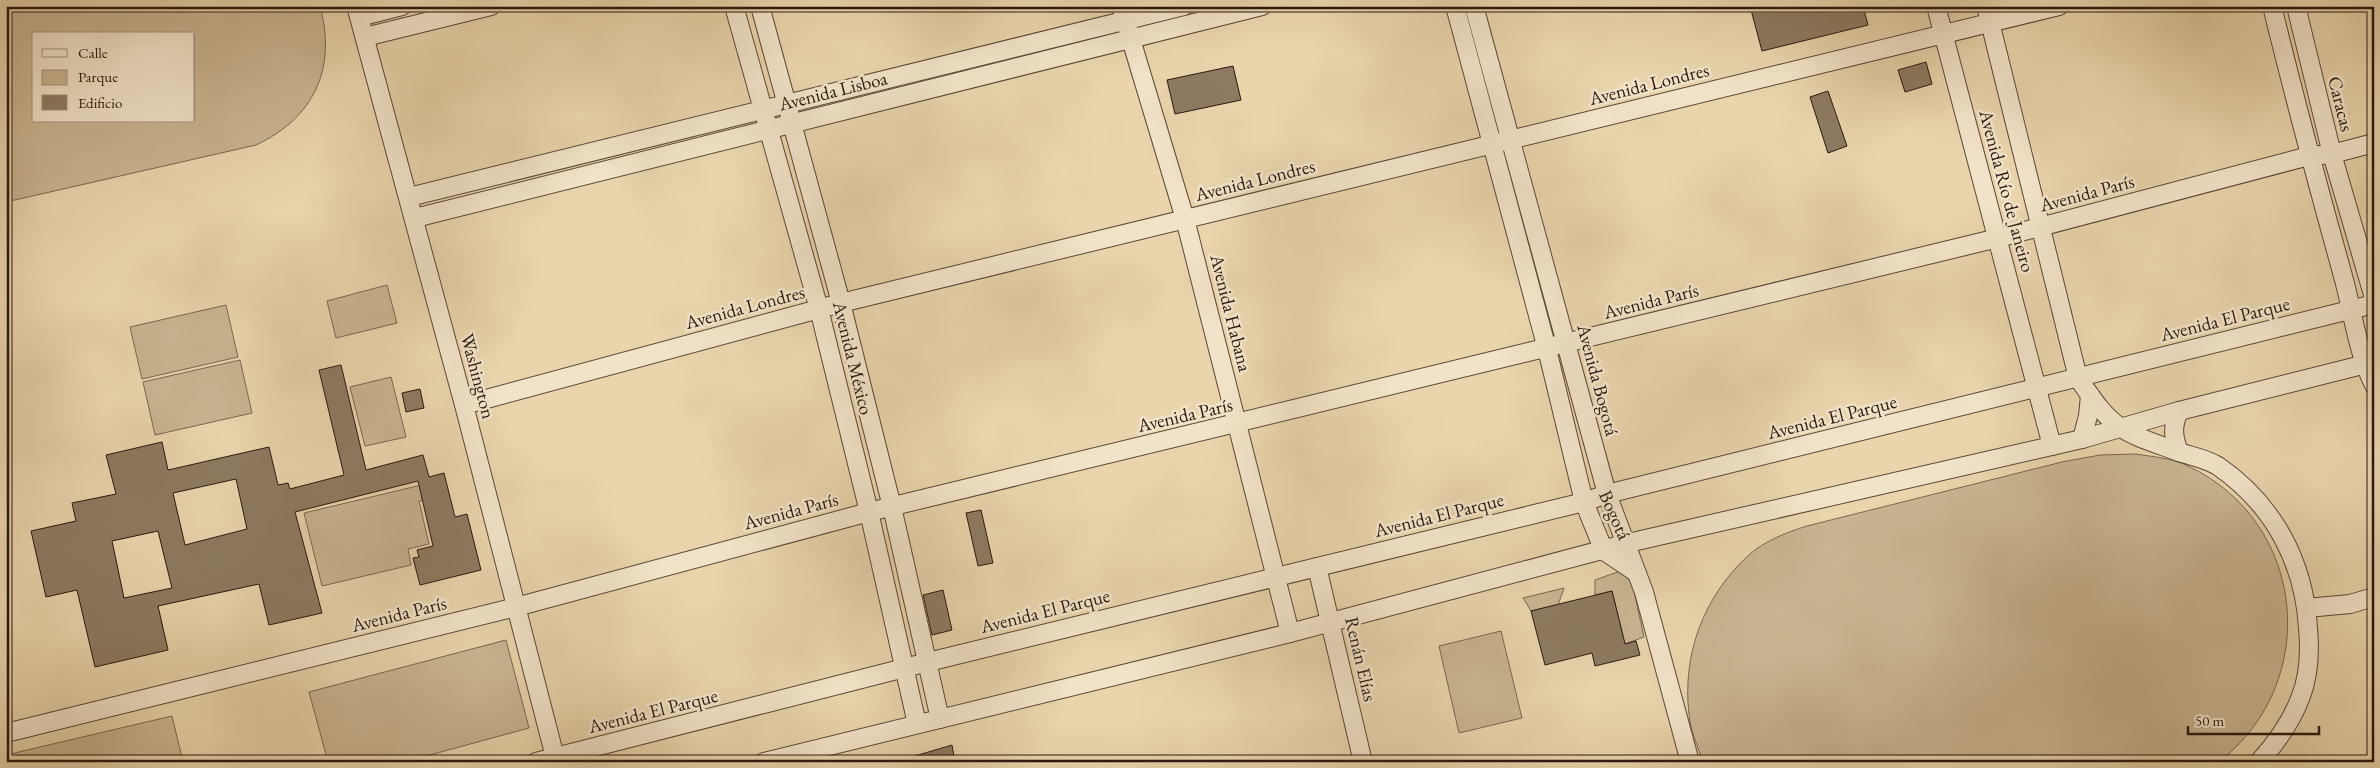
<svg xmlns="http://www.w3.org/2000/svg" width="2380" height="768" font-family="'EB Garamond',serif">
<rect width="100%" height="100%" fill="#e9d4ab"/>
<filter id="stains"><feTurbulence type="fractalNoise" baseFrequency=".004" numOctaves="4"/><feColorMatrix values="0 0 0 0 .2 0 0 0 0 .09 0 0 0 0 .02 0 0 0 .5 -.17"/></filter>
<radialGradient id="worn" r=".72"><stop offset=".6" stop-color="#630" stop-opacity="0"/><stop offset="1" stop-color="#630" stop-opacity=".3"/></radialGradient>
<g fill="#c9b491" stroke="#7a6650" fill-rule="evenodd">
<path d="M6 6H320C337 68 314 118 256 145L6 202ZM34 34H194V121H34Z"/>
<path d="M387 285 397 323 336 338 327 301Z"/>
<path d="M226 305 238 357 142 379 130 327Z"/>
<path d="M240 360 252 413 155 435 143 382Z"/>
<path d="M391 377 406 437 365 446 350 387Z"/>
<path d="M2136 454C2154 457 2172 458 2188 466 2307 522 2322 682 2219 762H1703C1698 747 1690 730 1689 714 1682 654 1704 595 1750 554 1765 541 1787 532 1807 526L2062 462 2100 455Z"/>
<path d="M430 483 433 498 419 501 429 544 408 549 411 565 322 586 304 513Z"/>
<path d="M1629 568 1644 637 1625 644 1612 591 1595 595V580Z"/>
<path d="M1564 588 1558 605 1531 611 1523 598Z"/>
<path d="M1501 631 1522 718 1459 733 1439 646Z"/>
<path d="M506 640 529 728 404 762H328L309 692Z"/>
<path d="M172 716 183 762H6V755Z"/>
</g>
<g fill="#8d7a61" stroke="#2a1810" fill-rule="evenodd">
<path d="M1750 6H1863L1868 25 1762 51Z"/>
<path d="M1926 62 1932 84 1905 92 1898 70Z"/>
<path d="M1233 66 1241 100 1175 114 1167 80Z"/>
<path d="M1828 91 1847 146 1828 153 1810 97Z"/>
<path d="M341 365 366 470 423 455 429 477 444 473 455 517 467 514 481 570 420 585 413 558 419 557 417 550 433 546 418 481 295 512 322 613 269 625 259 584 158 606 168 650 95 667 77 590 46 597 31 531 76 521 72 503 116 494 106 455 162 442 168 470 269 447 278 485 288 483 290 489 344 475 319 370ZM236 479 247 529 185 545 173 493ZM158 531 172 588 124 598 112 541Z"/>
<path d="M420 389 424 408 406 412 402 393Z"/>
<path d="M981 510 993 563 978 566 966 513Z"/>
<path d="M943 590 952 630 932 635 923 595Z"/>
<path d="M1612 591 1625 644 1636 641 1640 655 1595 666 1592 653 1545 665 1531 611Z"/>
<path d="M952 745 955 762H909L908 758Z"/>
</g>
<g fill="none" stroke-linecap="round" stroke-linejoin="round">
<g stroke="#5a4737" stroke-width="20">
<g id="minor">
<path d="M356 6 464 405 555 757"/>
<path d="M734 6 819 309 869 512 917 724"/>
<path d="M760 6 841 303 892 507 940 719"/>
<path d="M1121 6 1185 219 1290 633"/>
<path d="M1455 6 1547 349 1584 502 1604 551 1637 573"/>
<path d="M1474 6 1607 494 1644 592 1690 762"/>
<path d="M1936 6 2052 446"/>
<path d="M1986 6 2078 378C2090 395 2103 416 2120 427 2135 438 2161 445 2179 452 2191 456 2207 459 2218 466 2274 505 2304 562 2308 628 2310 650 2309 675 2301 696 2292 721 2277 742 2259 762"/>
<path d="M2272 6C2294 96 2318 186 2343 276 2353 312 2357 351 2374 385"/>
<path d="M2296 6 2332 154 2374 298"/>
<path d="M359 17 402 6"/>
<path d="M365 37 491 6"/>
<path d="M409 197 1184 6"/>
<path d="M415 218 1262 6"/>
<path d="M464 405 841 303 2059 6"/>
<path d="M2082 439 2088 416 2090 395"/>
<path d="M2179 452C2173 436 2172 427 2179 411"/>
<path d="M1317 567 1363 762"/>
<path d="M2307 608 2350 604 2374 597"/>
<path d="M6 733 516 607 869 512 1998 238 2309 156 2332 154 2374 143"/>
<path d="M536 762 928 662 1584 502 1607 494 2374 304"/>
<path d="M764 762 1290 633 1628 543 2082 439 2179 411 2374 362"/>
</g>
</g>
<use href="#minor" stroke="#f1e3c8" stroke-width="18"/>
</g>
<g text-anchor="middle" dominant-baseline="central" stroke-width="5" stroke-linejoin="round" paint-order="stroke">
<g font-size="19" fill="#2a1810" stroke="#f1e3c8">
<text transform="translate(1649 84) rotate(-14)">Avenida Londres</text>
<text transform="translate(833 91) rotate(-14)">Avenida Lisboa</text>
<text transform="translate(2341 104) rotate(76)">Caracas</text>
<text transform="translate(1255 180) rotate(-14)">Avenida Londres</text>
<text transform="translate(2007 191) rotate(75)">Avenida Río de Janeiro</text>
<text transform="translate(2087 193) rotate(-15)">Avenida París</text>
<text transform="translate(1651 301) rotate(-14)">Avenida París</text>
<text transform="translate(745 307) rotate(-15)">Avenida Londres</text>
<text transform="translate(1231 313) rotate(76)">Avenida Habana</text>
<text transform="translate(2225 319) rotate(-14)">Avenida El Parque</text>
<text transform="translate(853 358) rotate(76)">Avenida México</text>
<text transform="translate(478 376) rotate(75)">Washington</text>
<text transform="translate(1598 380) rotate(75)">Avenida Bogotá</text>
<text transform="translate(1185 415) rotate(-13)">Avenida París</text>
<text transform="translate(1832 417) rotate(-14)">Avenida El Parque</text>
<text transform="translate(791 511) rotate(-15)">Avenida París</text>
<text transform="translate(1439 515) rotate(-14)">Avenida El Parque</text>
<text transform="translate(1615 515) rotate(66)">Bogotá</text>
<text transform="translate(1045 611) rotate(-14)">Avenida El Parque</text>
<text transform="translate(399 614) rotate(-14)">Avenida París</text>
<text transform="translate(1361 659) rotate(77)">Renán Elías</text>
<text transform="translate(653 711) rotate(-14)">Avenida El Parque</text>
</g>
</g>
<rect width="2380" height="768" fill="none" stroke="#e9d4ab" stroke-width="25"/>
<rect x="8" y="8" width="2365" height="753" fill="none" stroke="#2a1810" stroke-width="2.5"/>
<rect x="12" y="12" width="2355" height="743" fill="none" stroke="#2a1810"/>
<rect x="32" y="32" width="162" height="90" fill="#f1e3c8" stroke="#a1927e"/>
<rect x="42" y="49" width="25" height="8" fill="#f1e3c8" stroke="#a1927e"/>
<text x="78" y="58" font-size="15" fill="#2a1810">Calle</text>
<rect x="42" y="70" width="25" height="15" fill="#c9b491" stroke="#a1927e"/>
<text x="78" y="82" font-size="15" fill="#2a1810">Parque</text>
<rect x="42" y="95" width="25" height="15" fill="#8d7a61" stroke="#a1927e"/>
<text x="78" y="108" font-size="15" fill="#2a1810">Edificio</text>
<path d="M2188 726v8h131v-8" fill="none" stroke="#2a1810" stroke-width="2.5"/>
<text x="2195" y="726" font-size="15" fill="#2a1810" stroke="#f1e3c8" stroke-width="4" paint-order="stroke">50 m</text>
<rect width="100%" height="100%" filter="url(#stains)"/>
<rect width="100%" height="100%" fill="url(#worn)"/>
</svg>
